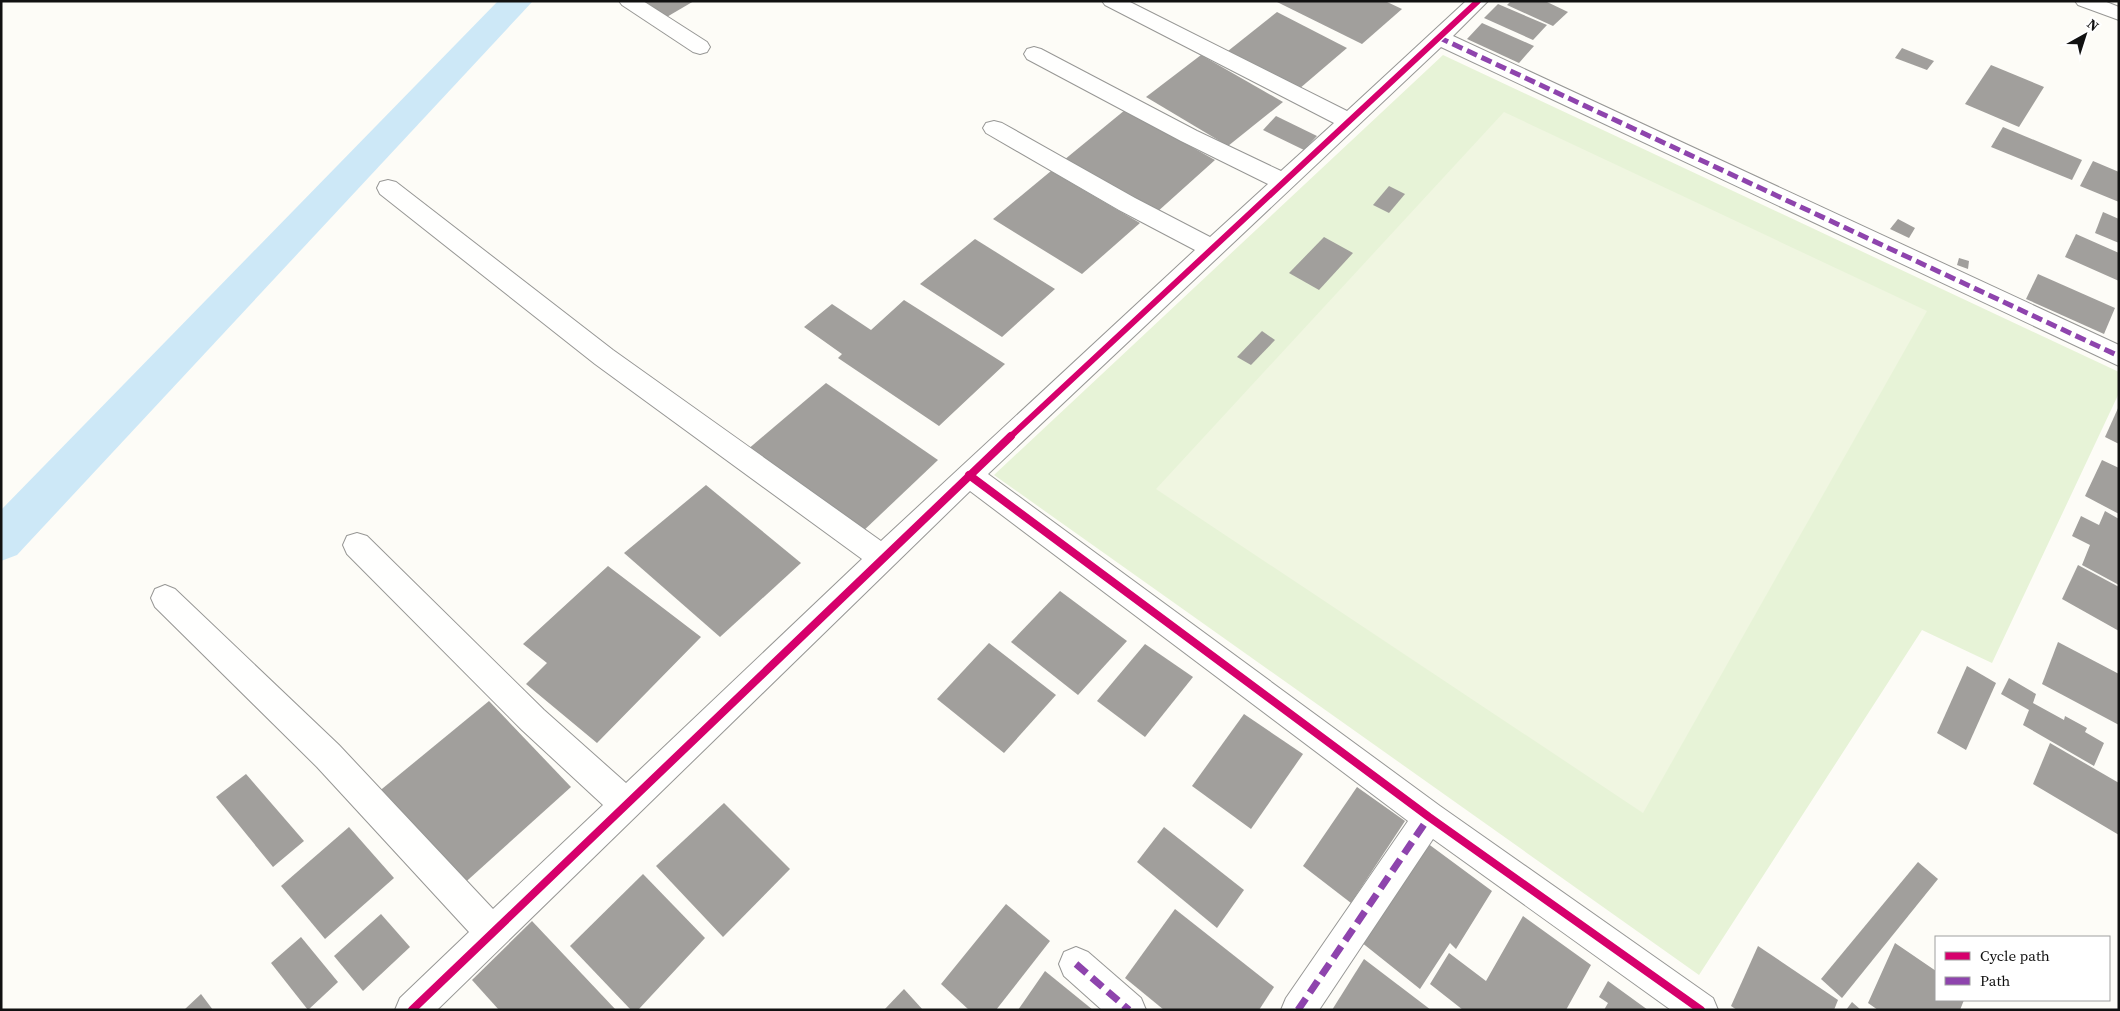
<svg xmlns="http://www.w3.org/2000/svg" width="2120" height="1011" font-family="'Source Serif 4',serif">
<rect width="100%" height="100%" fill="#fdfcf7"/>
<path fill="#e7f3d7" d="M1443 55 2119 372V393L1992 663 1922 630 1699 975 994 475Z"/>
<path fill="#f0f6e1" d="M1504 112 1927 311 1643 813 1156 489Z"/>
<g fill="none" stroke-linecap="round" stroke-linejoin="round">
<path fill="#cde8f7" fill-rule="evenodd" d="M498 1H533L17 555 1 561V510Z"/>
</g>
<g fill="#a19f9c">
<path d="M639 1H694L665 18Z"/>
<path d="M1275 1H1385L1402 9 1362 44Z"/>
<path d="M1511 1H1545L1568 12 1553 26 1507 5Z"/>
<path d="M1498 4 1547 25 1533 40 1484 18Z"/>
<path d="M1277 12 1347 48 1299 89 1228 51Z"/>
<path d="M1482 23 1534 46 1519 63 1467 39Z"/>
<path d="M1902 48 1934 61 1927 70 1895 58Z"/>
<path d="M1201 55 1283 102 1228 146 1146 97Z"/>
<path d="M1991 65 2044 87 2019 127 1965 104Z"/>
<path d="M1125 110 1215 160 1156 213 1064 160Z"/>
<path d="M1276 116 1317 136 1304 150 1263 130Z"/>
<path d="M2003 127 2082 160 2072 180 1991 147Z"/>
<path d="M2093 161 2119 172V202L2080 186Z"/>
<path d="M1051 171 1140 223 1082 274 993 219Z"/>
<path d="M1389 186 1405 194 1389 213 1373 205Z"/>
<path d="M2103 212 2119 219V243L2095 233Z"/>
<path d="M1898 219 1915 228 1909 238 1890 229Z"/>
<path d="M2076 234 2119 253V281L2065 257Z"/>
<path d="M1324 237 1353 253 1319 290 1289 273Z"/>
<path d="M975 239 1055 289 1002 337 920 284Z"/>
<path d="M1959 258 1969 261 1968 269 1957 265Z"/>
<path d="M2038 274 2115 308 2104 334 2026 299Z"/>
<path d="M904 300 1005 364 939 426 838 358 842 354 804 327 832 304 871 330Z"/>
<path d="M1262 331 1275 340 1251 365 1237 357Z"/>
<path d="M826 383 938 460 860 534 747 450Z"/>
<path d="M2119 406V444L2105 437Z"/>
<path d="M2102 460 2119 468V514L2085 496Z"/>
<path d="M706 485 801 563 720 637 624 553Z"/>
<path d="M2105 511 2119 519V585L2082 565 2090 545 2072 536 2081 516 2099 525Z"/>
<path d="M2078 565 2119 587V631L2062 599Z"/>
<path d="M608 566 701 637 597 743 526 684 547 663 523 644Z"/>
<path d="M1060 591 1127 641 1078 695 1011 642Z"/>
<path d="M2058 642 2119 674V725L2042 684Z"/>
<path d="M989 643 1056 695 1004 753 937 699Z"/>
<path d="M1145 644 1193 677 1145 737 1097 701Z"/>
<path d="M1967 666 1996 683 1966 750 1937 733Z"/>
<path d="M2009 678 2036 694 2033 703 2064 720 2065 716 2087 728 2085 732 2104 743 2094 766 2023 725 2029 710 2001 694Z"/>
<path d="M489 701 571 787 459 888 377 793Z"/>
<path d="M1244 714 1303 754 1251 829 1192 786Z"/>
<path d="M2050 743 2119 783V835L2033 784Z"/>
<path d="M246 774 304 841 273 867 216 797Z"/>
<path d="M1357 787 1405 821 1351 903 1303 866Z"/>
<path d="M724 803 790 869 723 937 656 866Z"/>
<path d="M349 827 394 878 325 939 281 886Z"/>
<path d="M1164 827 1244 890 1217 928 1137 862Z"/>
<path d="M1423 840 1492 891 1456 949 1450 943 1420 989 1356 938Z"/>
<path d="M1918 862 1938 879 1842 998 1821 979Z"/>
<path d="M643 874 705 938 638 1010H631L570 946Z"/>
<path d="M1006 904 1050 941 996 1010H969L941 984Z"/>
<path d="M1175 909 1274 987 1259 1010H1164L1125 978Z"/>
<path d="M381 914 410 947 363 991 334 956Z"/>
<path d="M1523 916 1591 965 1566 1010H1463L1430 984 1449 953 1486 981Z"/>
<path d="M532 921 616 1010H499L472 980Z"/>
<path d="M301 937 338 982 308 1010 271 963Z"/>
<path d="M1895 943 1936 971V1000H1964L1960 1010H1878L1868 1003Z"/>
<path d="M1758 946 1838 1000 1834 1010H1737L1731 1006Z"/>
<path d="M1364 959 1431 1010H1332Z"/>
<path d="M1045 971 1093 1010H1018Z"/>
<path d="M1608 981 1648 1010H1604L1608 1003 1599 997Z"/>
<path d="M904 989 923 1010H884Z"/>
<path d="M201 994 213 1010H184Z"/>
<path d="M1852 1002 1861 1010H1846Z"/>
</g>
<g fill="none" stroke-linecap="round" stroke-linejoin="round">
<g stroke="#979795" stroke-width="2">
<g id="minor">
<path d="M619 1H643L707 42 710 47 707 52 700 54 693 52 622 5Z"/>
<path d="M1102 1H1128L1347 111 1466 1H1488L1453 36 2119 345V366L1441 47 988 474 1440 806 1713 998 1718 1010H1671L1433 839 1319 1010H1281L1286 998 1408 821 970 491 437 1010H395L400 998 469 932 317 767 155 607 151 598 155 589 165 585 175 589 339 745 493 909 603 805 522 730 347 554 343 545 347 536 357 533 367 536 544 710 626 783 862 559 595 364 380 194 377 188 380 182 388 180 396 182 613 350 881 541 1195 250 1119 210 986 133 983 128 986 123 994 121 1002 123 1135 198 1210 237 1268 184 1181 141 1027 59 1024 54 1027 49 1034 47 1041 49 1197 131 1281 171 1334 123 1105 5Z"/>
<path d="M2075 1H2104L2119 7V20L2078 5Z"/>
<path d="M1076 947 1088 952 1141 998 1146 1010H1102L1064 976 1059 964 1064 952Z"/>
</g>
</g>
<use href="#minor" fill="#fffffe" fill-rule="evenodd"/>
<path stroke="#8e44ad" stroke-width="5" stroke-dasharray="11 5" stroke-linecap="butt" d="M1438 37 2119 356"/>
<g stroke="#8e44ad" stroke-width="7" stroke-dasharray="14 7" stroke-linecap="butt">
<path d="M1076 964 1129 1010"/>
<path d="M1298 1010 1429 817"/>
</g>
<g stroke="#fff" stroke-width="9">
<path id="cycleway-far1" d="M1010 437 1478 1"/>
</g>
<g stroke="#fff" stroke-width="11">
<g id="cycleway">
<path d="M969 475 1429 817 1701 1010"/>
<path d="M412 1010 1011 436"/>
</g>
</g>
<use href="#cycleway-far1" stroke="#d6006c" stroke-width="6"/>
<use href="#cycleway" stroke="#d6006c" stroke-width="8"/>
</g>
<rect width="2120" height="1011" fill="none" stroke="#111111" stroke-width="5"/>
<rect x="1935" y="936" width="175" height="65" fill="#ffffff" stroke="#a0a0a0"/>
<rect x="1945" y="952" width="25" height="8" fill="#d6006c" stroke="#a0a0a0"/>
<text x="1980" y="961" font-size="15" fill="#111111">Cycle path</text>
<rect x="1945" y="977" width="25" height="8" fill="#8e44ad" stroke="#a0a0a0"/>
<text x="1980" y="986" font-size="15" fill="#111111">Path</text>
<g transform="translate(2085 35) rotate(39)" stroke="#ffffff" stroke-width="4" paint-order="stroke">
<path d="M0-4L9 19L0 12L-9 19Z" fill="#111111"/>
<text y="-8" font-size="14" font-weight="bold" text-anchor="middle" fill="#111111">N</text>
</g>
</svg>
